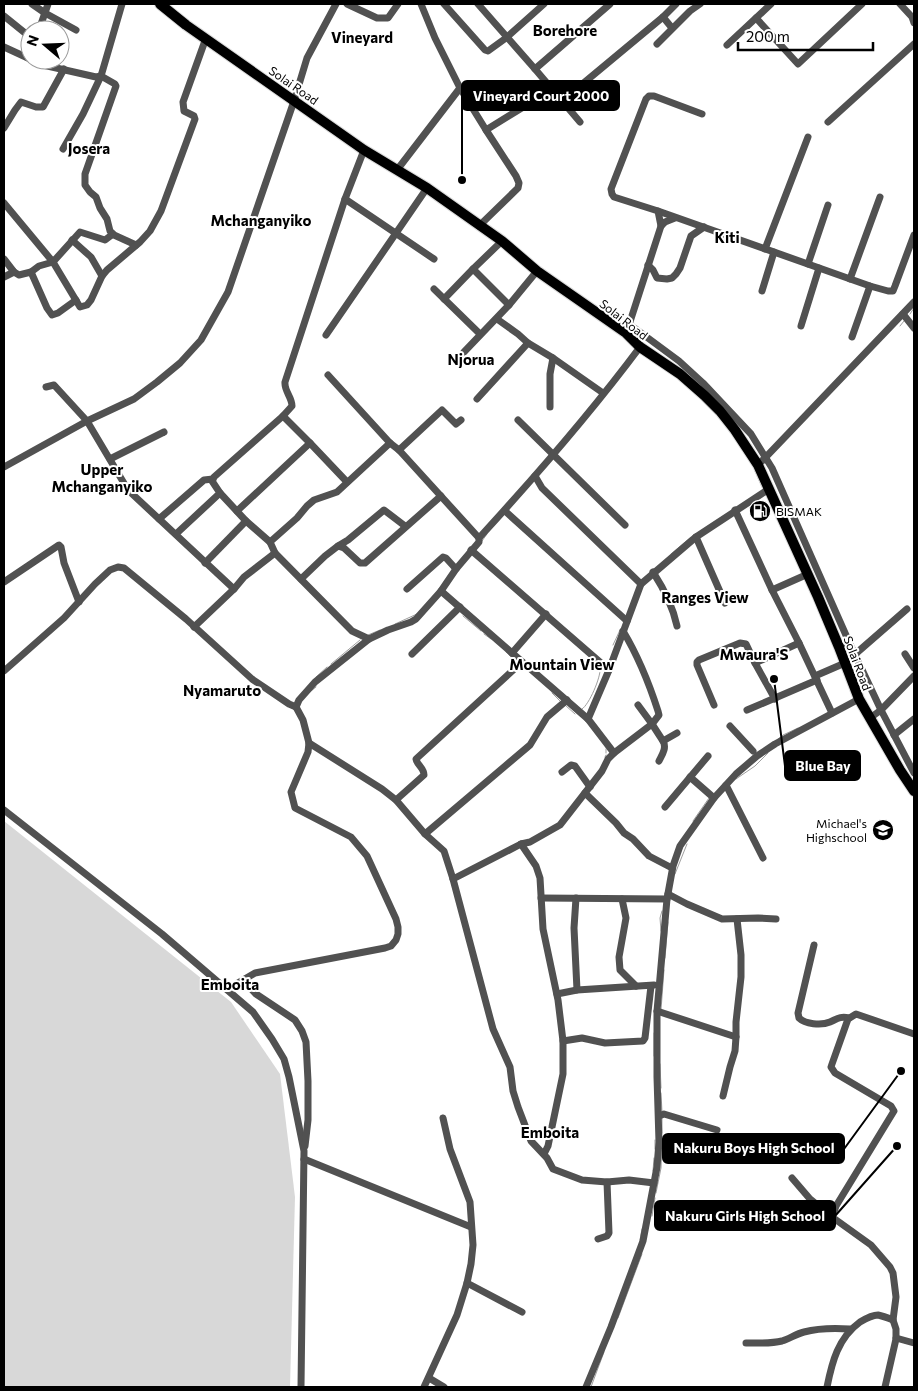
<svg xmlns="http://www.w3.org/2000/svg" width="918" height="1391" font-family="Commissioner,sans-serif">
<rect width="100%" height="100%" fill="#fff"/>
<path fill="#d8d8d8" d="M4 821 231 1002 280 1074 295 1197 290 1387H4Z"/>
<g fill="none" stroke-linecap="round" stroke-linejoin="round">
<g stroke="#9f9f9f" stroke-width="1">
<path d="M910 314 914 308"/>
<path d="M900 326 904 321"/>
<path d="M697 396 716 415"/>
<path d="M755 471 762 487"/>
<path d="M482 541 487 534"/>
<path d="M671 554 691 537"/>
<path d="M463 616 481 631"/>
<path d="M395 624 417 614"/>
<path d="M484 634 491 639"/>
<path d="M368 635 380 630"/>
<path d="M613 645 620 630"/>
<path d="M506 652 517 663"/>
<path d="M331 664 360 640"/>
<path d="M316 677 327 667"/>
<path d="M311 691 316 687"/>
<path d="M552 693 560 701"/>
<path d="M565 705 575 714"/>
<path d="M582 709C589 705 601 677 600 669"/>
<path d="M778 739 783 735 798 728"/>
<path d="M606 749V753"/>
<path d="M605 757 606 755"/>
<path d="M736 779 755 766 768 753"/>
<path d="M693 821 709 798"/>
<path d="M675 874 687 844"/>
<path d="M661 931 660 918 662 911"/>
<path d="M665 958 668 922"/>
<path d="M661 1010 664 970"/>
<path d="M654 1056V1033"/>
<path d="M660 1064 661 1088"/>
<path d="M661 1093 662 1112"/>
<path d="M662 1117V1133"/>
<path d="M655 1149V1140"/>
<path d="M653 1171 654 1158"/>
<path d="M656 1193 661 1168 662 1142"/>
<path d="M652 1216 655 1198"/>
<path d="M640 1240 642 1229"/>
<path d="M618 1318 642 1254"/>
<path d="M591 1387 604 1352"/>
</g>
<g stroke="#dbdbdb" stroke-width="12">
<path id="highway" d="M160 4 186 25 364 150 427 188 502 241 537 271 626 333 640 347 680 374 705 396 720 411 735 430 758 465 818 597 839 647 859 699 900 770 914 791"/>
</g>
<g stroke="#515151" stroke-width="7">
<path d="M32 4 45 13 76 30"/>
<path d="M347 4 377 18H388L398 4"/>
<path d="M421 4 435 38 460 88 486 130 516 176 519 183 518 188 479 226"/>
<path d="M444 4 485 50 488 51 506 38 544 4"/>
<path d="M478 4 535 69 580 122"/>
<path d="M900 4 912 17 914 23"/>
<path d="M4 16 30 37"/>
<path d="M663 17 672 28"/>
<path d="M756 18 798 64 862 4"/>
<path d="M39 30 48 4"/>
<path d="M657 44 690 11 700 4"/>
<path d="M727 45 771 4"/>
<path d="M4 47 30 59"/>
<path d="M34 60 43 65 96 77 101 76 115 84 116 86 85 174V185L90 192 96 197 100 208 107 219 110 231 114 235 136 245"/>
<path d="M535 69 610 4"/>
<path d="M562 101 663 17 676 4"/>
<path d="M828 122 914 44"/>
<path d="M4 128 15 110 21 102 36 107H43L64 69"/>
<path d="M486 130 525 106"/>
<path d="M63 149 83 114 101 76 122 4"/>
<path d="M397 170 460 88"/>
<path d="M345 199 434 259"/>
<path d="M4 203 53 262 80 232 105 240 113 234"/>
<path d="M658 211 870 286 888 291H893L895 286 914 235"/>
<path d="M661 226 658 211 614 197 612 194 611 189 646 99 649 96H654L702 114"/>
<path d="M72 240 91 257 102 276"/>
<path d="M502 241 473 269 509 305"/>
<path d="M765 249 808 137"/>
<path d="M4 259 14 272 19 275 31 272 39 266 53 262 80 307 87 305 91 300 102 276 107 270 140 242 150 231 161 211 195 119 194 116 184 111 183 102 206 38"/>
<path d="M808 264 828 205"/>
<path d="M648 265 653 270 657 278 667 279 672 278 676 274 680 268 691 236 704 227"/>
<path d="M31 272 47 308 52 315 58 313 76 300"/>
<path d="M4 277 14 272"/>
<path d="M850 279 880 197"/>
<path d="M434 289 480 334"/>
<path d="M762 291 774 252"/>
<path d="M444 299 473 269"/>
<path d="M903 314 914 328"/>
<path d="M629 324 679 361 703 383 751 434 772 468 849 642"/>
<path d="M801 326 819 268"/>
<path d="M628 328 661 226 665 222 675 218"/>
<path d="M326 335 427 188"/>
<path d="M852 337 870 286"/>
<path d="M528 343 553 358 550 374V407"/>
<path d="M464 352 509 305 537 271"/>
<path d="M553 358 603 393"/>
<path d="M328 375 390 443 399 450 479 538"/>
<path d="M46 387 54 385 87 421 128 490 234 589 244 577 275 553"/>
<path d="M477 399 528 343 518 334 497 319"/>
<path d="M283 416 310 443 347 482"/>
<path d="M518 420 625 525"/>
<path d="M399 450 442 410 456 424 461 420"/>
<path d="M110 459 164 432"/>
<path d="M762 461 914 302"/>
<path d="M4 467 87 421 134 399 157 382 180 363 201 340 228 292 294 101 307 58 336 4"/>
<path d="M535 476 542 488 641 584"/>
<path d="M220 493 246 521 270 542"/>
<path d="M735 510 772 590 799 643"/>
<path d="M237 511 310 443"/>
<path d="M505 511 627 621"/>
<path d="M159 519 204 480 213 479"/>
<path d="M176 534 220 493 212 481 214 477 283 416 292 406C292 397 284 391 285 382L345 199 364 150"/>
<path d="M696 537 725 603"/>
<path d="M338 546 348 540 384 510 405 526"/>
<path d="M471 550 609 670"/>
<path d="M205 563 246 521"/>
<path d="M653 572C664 589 673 607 677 626"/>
<path d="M301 579 325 556 338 546 344 548 360 563H365L441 496"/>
<path d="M4 582 59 545 61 547 64 563 79 602"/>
<path d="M407 589 443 557 446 558 456 569"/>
<path d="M772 590 808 574"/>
<path d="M441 591 588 719 614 753 608 759 602 771 560 825 530 842 521 844 536 866 540 878 543 929 558 1000 563 1041V1074L548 1146 544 1154"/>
<path d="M194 627 234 589"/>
<path d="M369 639 352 631 275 553 270 542 297 518 307 506 314 500 337 492 390 443"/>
<path d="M846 644 849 642 881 710 914 773"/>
<path d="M512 653 546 614"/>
<path d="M412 654 460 607"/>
<path d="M905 654 914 668"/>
<path d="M755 663 775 699"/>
<path d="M4 671 64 618 95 584 110 570 118 567 124 568 186 619 252 679 289 704 296 707"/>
<path d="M815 676 845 663 907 609"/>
<path d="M638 705 652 724 663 741 677 733"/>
<path d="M714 705 697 665V662L699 660 740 643 746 644 755 663 799 643 832 713"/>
<path d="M747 710 817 680"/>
<path d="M870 718 881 710 914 676"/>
<path d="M588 719 609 670 641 584 696 537 769 489"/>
<path d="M730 726 753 751"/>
<path d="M894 735 914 719"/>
<path d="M309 743 382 789 396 800 425 834 444 851 453 879 493 1029 510 1067 513 1091 518 1107 531 1141 547 1158 553 1169 582 1180 607 1182 629 1180 654 1183"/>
<path d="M614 753 652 724 659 715 658 711C649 683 638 656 623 631"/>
<path d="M659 761C662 755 667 748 663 741"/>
<path d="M562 772 571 765 575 766 590 787"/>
<path d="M690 777 714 798"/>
<path d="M726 785 763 858"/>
<path d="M585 793 616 823 624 833 633 839 649 856 672 868"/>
<path d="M396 800 424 775C424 768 417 765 416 759L522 662"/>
<path d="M665 807 708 756"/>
<path d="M4 810 162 934 253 1012 272 1039 284 1059 289 1077 304 1151 301 1387"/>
<path d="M425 834 530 745 547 717 567 700"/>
<path d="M453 879 521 844"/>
<path d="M668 894 687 904 722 919 758 918 776 919"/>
<path d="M541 898 667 899"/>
<path d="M576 898 574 928 577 990"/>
<path d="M622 899 626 918 619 957 620 970 636 986"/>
<path d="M814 945 798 1013 799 1018C805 1024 821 1026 830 1022 837 1019 840 1016 849 1018"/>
<path d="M243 980 255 973 385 948 391 946 396 940 398 934V927L396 919 367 856 351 837 295 808 291 792 308 752 309 743 303 720 296 707 299 700 315 682 369 639 388 630 411 622 416 619 441 591 456 569 479 542V538C535 477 590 414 640 347"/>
<path d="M228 989 243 980 256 994 295 1020 302 1031 306 1042 308 1081V1120L305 1146"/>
<path d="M557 994 577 990 654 985"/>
<path d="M657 1011 736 1037"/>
<path d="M563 1041 582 1038 605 1043 643 1041 645 1038 651 986"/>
<path d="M723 1096 730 1067 735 1051 736 1037V1022L741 977V955L737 919"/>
<path d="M659 1116 664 1114 717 1130"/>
<path d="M304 1159 471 1227"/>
<path d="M792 1178 810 1199 832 1217"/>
<path d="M598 1239 607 1236 609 1233 607 1182"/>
<path d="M467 1283 522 1312"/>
<path d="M896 1338 914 1343"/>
<path d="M746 1343C758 1343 770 1344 782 1341 789 1339 796 1334 804 1332 819 1328 835 1328 850 1329"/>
<path d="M429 1378 444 1387"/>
<path d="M424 1387 457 1315 467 1283 471 1264 473 1245 470 1202 450 1149 443 1118"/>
<path d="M586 1387 611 1327 643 1241 657 1167 659 1142 657 1077V1011L667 899 673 866 680 846 714 798 736 774 757 756 775 744 859 699"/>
<path d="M827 1387C832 1362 838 1338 860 1322 865 1319 872 1315 878 1315 883 1316 888 1318 893 1320"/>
<path d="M885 1387 896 1339V1329L893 1320 896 1297 893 1273 890 1267 871 1245 832 1217 836 1206 894 1111 891 1106 835 1073 831 1067 832 1064 848 1019 856 1014 914 1034"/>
</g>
<use href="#highway" stroke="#000" stroke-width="10"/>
</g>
<defs>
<g id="fuel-disc" transform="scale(1.125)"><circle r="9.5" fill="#000" stroke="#fff"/><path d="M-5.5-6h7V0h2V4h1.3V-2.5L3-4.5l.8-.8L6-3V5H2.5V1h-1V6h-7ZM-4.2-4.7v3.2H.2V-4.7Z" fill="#fff"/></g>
<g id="school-disc" transform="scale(1.125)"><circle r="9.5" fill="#000" stroke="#fff"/><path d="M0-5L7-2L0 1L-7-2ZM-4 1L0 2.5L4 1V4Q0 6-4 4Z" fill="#fff"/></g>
</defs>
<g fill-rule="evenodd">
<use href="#fuel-disc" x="760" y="511"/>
<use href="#school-disc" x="883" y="830"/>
</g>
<g text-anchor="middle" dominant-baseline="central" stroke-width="4" stroke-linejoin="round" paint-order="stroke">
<g font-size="12" fill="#000" stroke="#fff">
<text transform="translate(294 85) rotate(35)">Solai Road</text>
<text transform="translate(624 319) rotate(38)">Solai Road</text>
<text transform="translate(858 663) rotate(69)">Solai Road</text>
</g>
<g font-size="12" fill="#000" stroke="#fff" text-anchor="start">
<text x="776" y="511">BISMAK</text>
<text x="867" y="823" text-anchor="end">Michael's<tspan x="867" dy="14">Highschool</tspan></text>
</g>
<g font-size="15" font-weight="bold" fill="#000" stroke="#fff">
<text x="565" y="30">Borehore</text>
<text x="362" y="37">Vineyard</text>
<text x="89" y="148">Josera</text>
<text x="261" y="220">Mchanganyiko</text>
<text x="727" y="237">Kiti</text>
<text x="471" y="359">Njorua</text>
<text x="102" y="469">Upper<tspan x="102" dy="17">Mchanganyiko</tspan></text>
<text x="705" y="597">Ranges View</text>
<text x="754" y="654">Mwaura'S</text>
<text x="562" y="664">Mountain View</text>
<text x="222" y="690">Nyamaruto</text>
<text x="230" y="984">Emboita</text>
<text x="550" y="1132">Emboita</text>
</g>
</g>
<path fill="none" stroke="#000" stroke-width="2" d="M462 180L462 96M774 679L785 766M901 1071L844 1149M897 1146L835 1216"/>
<g fill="#000" stroke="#fff" stroke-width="2">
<circle cx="462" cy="180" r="5"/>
<circle cx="774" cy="679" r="5"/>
<circle cx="901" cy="1071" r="5"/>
<circle cx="897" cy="1146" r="5"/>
</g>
<g fill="#000" stroke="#000" stroke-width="2">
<rect x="462" y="81" width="157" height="29" rx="5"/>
<rect x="785" y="751" width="75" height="29" rx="5"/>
<rect x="663" y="1134" width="181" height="29" rx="5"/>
<rect x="655" y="1201" width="180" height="29" rx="5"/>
</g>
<g font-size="14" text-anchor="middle" font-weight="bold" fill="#fff">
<text x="541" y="101">Vineyard Court 2000</text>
<text x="823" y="771">Blue Bay</text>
<text x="754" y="1153">Nakuru Boys High School</text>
<text x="745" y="1221">Nakuru Girls High School</text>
</g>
<rect width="918" height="1391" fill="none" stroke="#000000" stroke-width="10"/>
<g transform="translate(45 45) rotate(289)"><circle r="24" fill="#ffffff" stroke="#999999"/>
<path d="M0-4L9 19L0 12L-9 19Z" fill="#000000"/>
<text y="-8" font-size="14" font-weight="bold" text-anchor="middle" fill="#000000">N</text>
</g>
<path d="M738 42v8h135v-8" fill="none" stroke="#000000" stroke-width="2.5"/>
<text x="746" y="42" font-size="15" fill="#000000" stroke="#ffffff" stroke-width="4" paint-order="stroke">200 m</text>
</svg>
